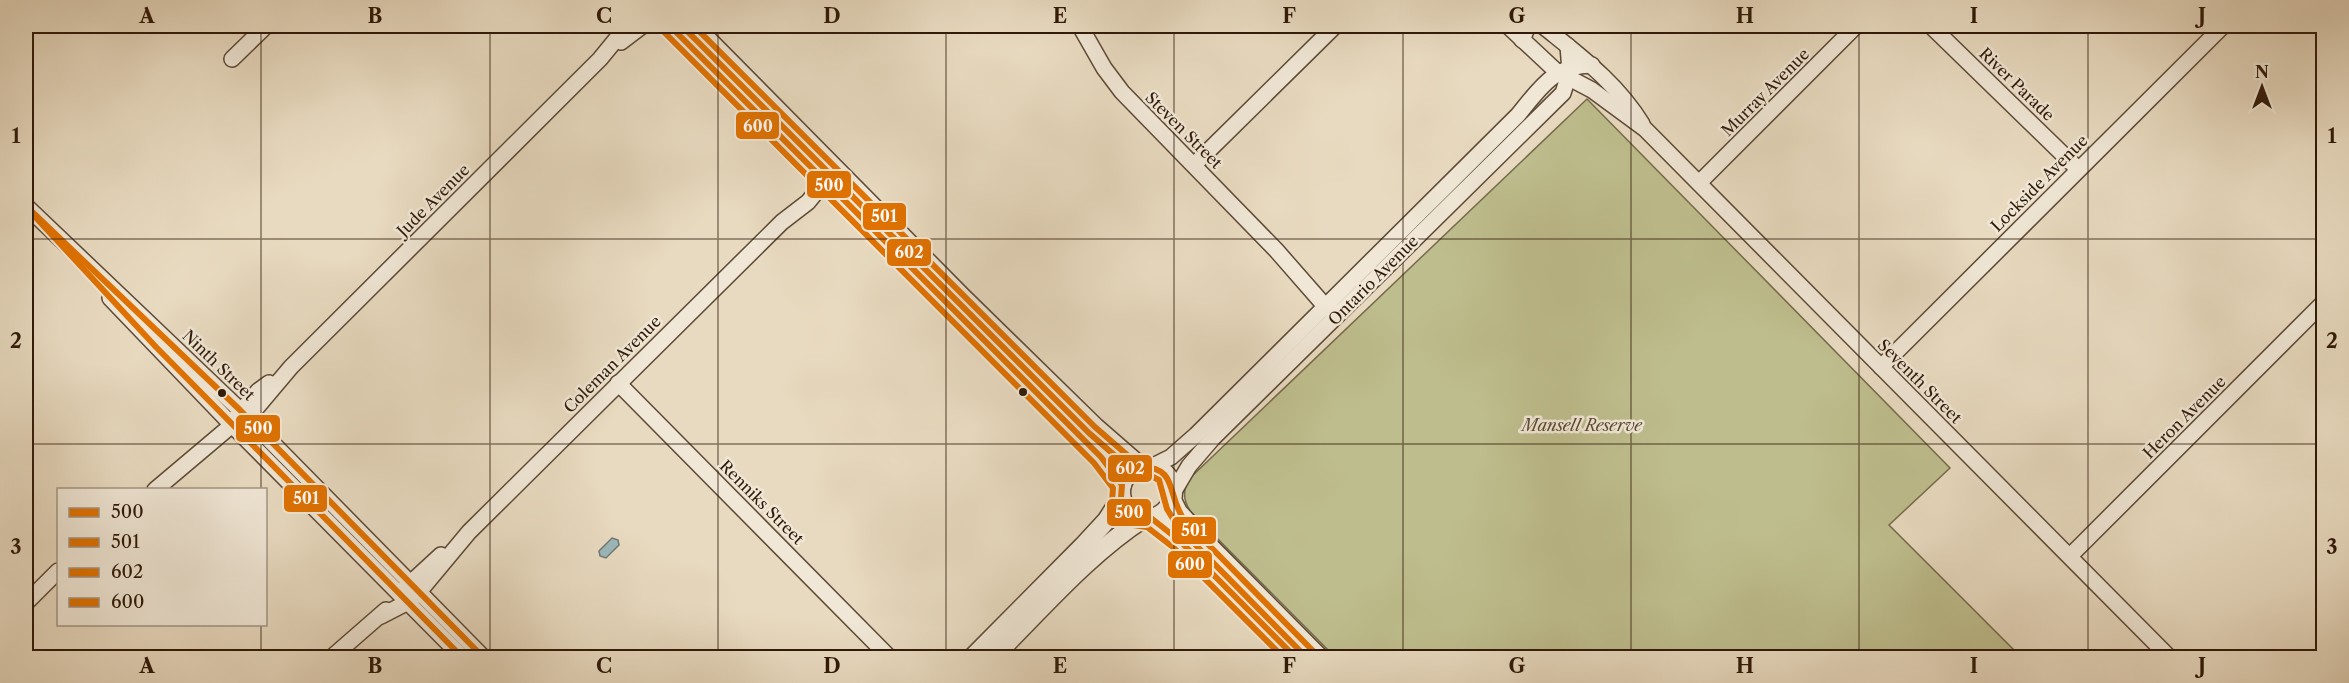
<svg xmlns="http://www.w3.org/2000/svg" width="2349" height="683" font-family="'Libre Caslon Text',serif">
<rect width="100%" height="100%" fill="#e8dac0"/>
<filter id="stains"><feTurbulence type="fractalNoise" baseFrequency=".00333" numOctaves="4"/><feColorMatrix values="0 0 0 0 .2 0 0 0 0 .09 0 0 0 0 .02 0 0 0 .5 -.17"/></filter>
<radialGradient id="worn" r=".72"><stop offset=".6" stop-color="#630" stop-opacity="0"/><stop offset="1" stop-color="#630" stop-opacity=".3"/></radialGradient>
<path fill="#bebd8d" stroke="#766b4a" stroke-width="1.5" d="M1587 99 1950 468 1889 525 2021 657H1335L1191 512C1183 501 1182 490 1190 478Z"/>
<path fill="#9bb8bc" stroke="#707874" stroke-width="1.5" d="M612 538 618 540 619 545 606 558 600 556 599 551Z"/>
<g fill="none" stroke-linecap="round" stroke-linejoin="round">
<g stroke="#5d4936" stroke-width="18">
<g id="minor">
<path d="M1080 26 1104 68 1122 92 1276 250 1325 306 1333 311"/>
<path d="M1508 26 1556 71 1592 90 1645 129 2170 658"/>
<path d="M1543 26C1580 56 1617 83 1642 124"/>
<path d="M1931 26 2078 169"/>
<path d="M1522 40 1528 26"/>
<path d="M621 42 642 26"/>
<path d="M232 59 266 26"/>
<path d="M1194 165 1335 26"/>
<path d="M1699 183 1856 26"/>
<path d="M26 206 240 410 484 658"/>
<path d="M110 298 232 425 463 658"/>
<path d="M1881 367 2223 26"/>
<path d="M618 383 890 658"/>
<path d="M236 417 258 391 269 383"/>
<path d="M1151 467 1171 457 1196 435 1518 115C1540 88 1554 65 1592 65"/>
<path d="M155 490 232 425 248 418 291 367 600 59 627 26"/>
<path d="M1173 493 1189 466 1213 438 1563 93 1570 71 1568 46"/>
<path d="M2070 556 2324 302"/>
<path d="M404 589 441 555"/>
<path d="M26 603 58 571"/>
<path d="M381 616 408 602 419 592 469 532 782 222 808 202 831 174"/>
<path d="M331 658 386 610"/>
</g>
</g>
<g stroke="#5d4936" stroke-width="21">
<g id="tertiary">
<path d="M670 26 1101 457 1122 485"/>
<path d="M694 26 962 297 1095 427 1141 467"/>
<circle cx="1147" cy="492" r="26"/>
<path d="M1172 500 1178 512 1209 546 1320 658"/>
<path d="M1151 518 1180 541 1297 658"/>
<path d="M972 658 1083 546 1107 520 1121 498"/>
<path d="M992 658C1041 610 1086 556 1144 518"/>
</g>
</g>
<use href="#minor" stroke="#f0e7d6" stroke-width="15"/>
<use href="#tertiary" stroke="#f0e7d6" stroke-width="18"/>
<g stroke="#f0e7d6" stroke-width="10">
<g id="bus-1">
<path d="M670 26 1101 457 1122 485 1121 498 1129 512 1136 516 1151 518 1180 541 1296 658"/>
<path d="M26 206 240 410 484 658"/>
</g>
</g>
<g stroke="#f0e7d6" stroke-width="10">
<g id="bus-2">
<path d="M694 26 1095 427 1141 467C1179 467 1166 496 1185 521L1320 658"/>
<path d="M26 207 156 347 463 658"/>
</g>
</g>
<g stroke="#f0e7d6" stroke-width="10">
<path id="bus-3" d="M688 32 1089 433 1136 474 1151 476 1159 480 1167 509 1178 527 1307 658"/>
</g>
<g stroke="#f0e7d6" stroke-width="10">
<path id="bus-4" d="M664 32 1094 463 1113 488 1112 501 1122 518 1133 525 1147 527 1174 548 1284 658"/>
</g>
<use href="#bus-1" stroke="#e07201" stroke-width="6"/>
<use href="#bus-2" stroke="#e07201" stroke-width="6"/>
<use href="#bus-3" stroke="#e07201" stroke-width="6"/>
<use href="#bus-4" stroke="#e07201" stroke-width="6"/>
</g>
<path fill="none" stroke="#2f1908" stroke-width="1.5" stroke-opacity="0.55" d="M261 26V490M490 26V658M718 26V658M946 26V658M1174 26V658M1403 26V658M1631 26V658M1859 26V658M2088 26V658M26 239H2324M26 444H2324M261 624V658"/>
<g fill="#2f1908" stroke="#f0e7d6" stroke-width="2">
<circle cx="1023" cy="392" r="5"/>
<circle cx="222" cy="393" r="5"/>
</g>
<g text-anchor="middle" dominant-baseline="central" stroke-width="5" stroke-linejoin="round" paint-order="stroke">
<g font-size="16" fill="#2f1908" stroke="#f0e7d6">
<text transform="translate(2017 84) rotate(44)">River Parade</text>
<text transform="translate(1765 92) rotate(-45)">Murray Avenue</text>
<text transform="translate(1184 130) rotate(45)">Steven Street</text>
<text transform="translate(2039 183) rotate(-45)">Lockside Avenue</text>
<text transform="translate(433 200) rotate(-45)">Jude Avenue</text>
<text transform="translate(1373 280) rotate(-45)">Ontario Avenue</text>
<text transform="translate(612 364) rotate(-45)">Coleman Avenue</text>
<text transform="translate(219 365) rotate(44)">Ninth Street</text>
<text transform="translate(1920 381) rotate(45)">Seventh Street</text>
<text transform="translate(2184 417) rotate(-45)">Heron Avenue</text>
<text transform="translate(762 502) rotate(45)">Renniks Street</text>
</g>
<g font-size="16" font-style="italic" fill="#5a4a30" stroke="#f0e7d6">
<text x="1582" y="425">Mansell Reserve</text>
</g>
</g>
<g stroke="#f0e7d6" stroke-width="2">
<rect x="735" y="111" width="45" height="29" rx="6" fill="#e07201"/>
<rect x="806" y="170" width="46" height="29" rx="6" fill="#e07201"/>
<rect x="862" y="202" width="45" height="29" rx="6" fill="#e07201"/>
<rect x="886" y="238" width="46" height="29" rx="6" fill="#e07201"/>
<rect x="235" y="414" width="46" height="29" rx="6" fill="#e07201"/>
<rect x="1107" y="454" width="46" height="29" rx="6" fill="#e07201"/>
<rect x="283" y="484" width="45" height="29" rx="6" fill="#e07201"/>
<rect x="1106" y="498" width="46" height="29" rx="6" fill="#e07201"/>
<rect x="1171" y="516" width="46" height="29" rx="6" fill="#e07201"/>
<rect x="1167" y="550" width="46" height="29" rx="6" fill="#e07201"/>
</g>
<g font-size="16" text-anchor="middle" font-weight="bold" fill="#fff">
<text x="758" y="132">600</text>
<text x="829" y="191">500</text>
<text x="884" y="222">501</text>
<text x="909" y="258">602</text>
<text x="258" y="434">500</text>
<text x="1130" y="474">602</text>
<text x="306" y="504">501</text>
<text x="1129" y="518">500</text>
<text x="1194" y="536">501</text>
<text x="1190" y="570">600</text>
</g>
<rect width="2349" height="683" fill="none" stroke="#e8dac0" stroke-width="66"/>
<rect x="57" y="488" width="210" height="138" fill="#f0e7d6" stroke="#a39584" stroke-width="1.5"/>
<rect x="69" y="508" width="30" height="9" fill="#e07201" stroke="#a39584" stroke-width="1.5"/>
<text x="111" y="518" font-size="18" fill="#2f1908">500</text>
<rect x="69" y="538" width="30" height="9" fill="#e07201" stroke="#a39584" stroke-width="1.5"/>
<text x="111" y="548" font-size="18" fill="#2f1908">501</text>
<rect x="69" y="568" width="30" height="9" fill="#e07201" stroke="#a39584" stroke-width="1.5"/>
<text x="111" y="578" font-size="18" fill="#2f1908">602</text>
<rect x="69" y="598" width="30" height="9" fill="#e07201" stroke="#a39584" stroke-width="1.5"/>
<text x="111" y="608" font-size="18" fill="#2f1908">600</text>
<g transform="translate(2262 87)" stroke="#f0e7d6" stroke-width="4.5" paint-order="stroke">
<path d="M0-4.5L10 22L0 15L-10 22Z" fill="#2f1908"/>
<text y="-9" font-size="16" font-weight="bold" text-anchor="middle" fill="#2f1908">N</text>
</g>
<rect x="33" y="33" width="2283" height="617" fill="none" stroke="#2f1908" stroke-width="2"/>
<g font-size="20" text-anchor="middle" font-weight="bold" fill="#2f1908">
<text x="147" y="23">A</text>
<text x="375" y="23">B</text>
<text x="604" y="23">C</text>
<text x="832" y="23">D</text>
<text x="1060" y="23">E</text>
<text x="1289" y="23">F</text>
<text x="1517" y="23">G</text>
<text x="1745" y="23">H</text>
<text x="1974" y="23">I</text>
<text x="2202" y="23">J</text>
<text x="16" y="143">1</text>
<text x="2332" y="143">1</text>
<text x="16" y="348">2</text>
<text x="2332" y="348">2</text>
<text x="16" y="554">3</text>
<text x="2332" y="554">3</text>
<text x="147" y="673">A</text>
<text x="375" y="673">B</text>
<text x="604" y="673">C</text>
<text x="832" y="673">D</text>
<text x="1060" y="673">E</text>
<text x="1289" y="673">F</text>
<text x="1517" y="673">G</text>
<text x="1745" y="673">H</text>
<text x="1974" y="673">I</text>
<text x="2202" y="673">J</text>
</g>
<rect width="100%" height="100%" filter="url(#stains)"/>
<rect width="100%" height="100%" fill="url(#worn)"/>
</svg>
